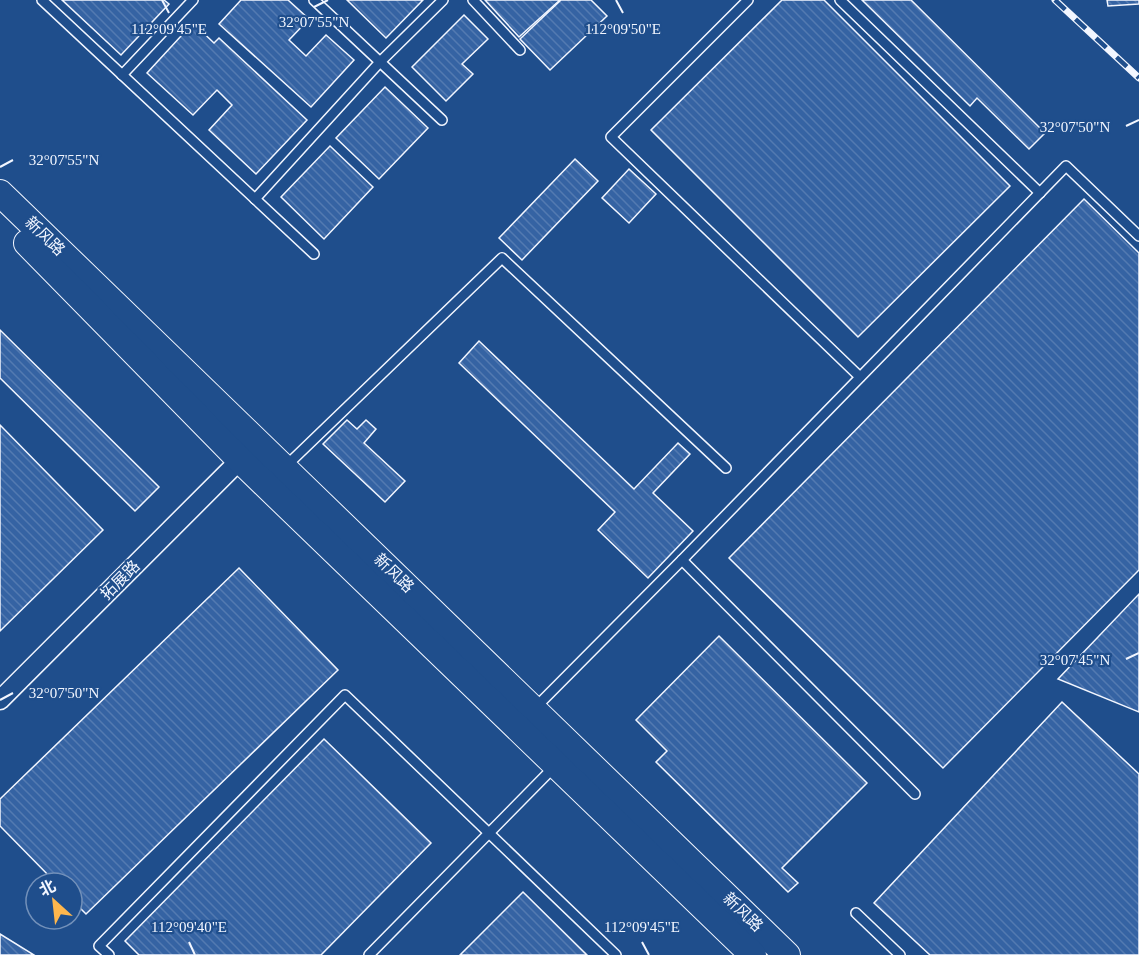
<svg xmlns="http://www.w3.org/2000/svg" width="1139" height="955" font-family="'Times New Roman','Noto Sans SC',serif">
<defs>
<pattern id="building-back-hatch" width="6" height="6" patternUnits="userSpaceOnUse" patternTransform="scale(1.5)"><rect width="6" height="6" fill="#3563a3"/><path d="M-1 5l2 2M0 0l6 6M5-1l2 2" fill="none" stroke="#537ab1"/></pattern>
</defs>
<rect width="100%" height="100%" fill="#1f4e8c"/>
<g fill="url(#building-back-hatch)" stroke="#f2f6ff" stroke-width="1.5">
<path d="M62 0H164L169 4 121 55Z"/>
<path d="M241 0H288L309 19 289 40 306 56 326 35 354 60 311 107 219 24Z"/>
<path d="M347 0H423L386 38Z"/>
<path d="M485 0H560L519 37Z"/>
<path d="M561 0H591L607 16 550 70 520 39Z"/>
<path d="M782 0H824L1010 186 858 337 651 130Z"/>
<path d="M862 0H911L1045 133 1029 149 977 98 970 106Z"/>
<path d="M1107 0H1139V4L1108 6Z"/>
<path d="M464 15 488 39 462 64 473 74 446 101 412 67Z"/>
<path d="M193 23 214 43 219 38 307 120 256 174 209 130 232 105 217 90 193 115 147 73Z"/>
<path d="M385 87 428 128 379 179 336 138Z"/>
<path d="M330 146 373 187 324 239 281 197Z"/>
<path d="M575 159 598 181 522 260 499 238Z"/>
<path d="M629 169 656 194 629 223 602 198Z"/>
<path d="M1084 199 1139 253V570L943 768 729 558Z"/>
<path d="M0 330 159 487 135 511 0 378Z"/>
<path d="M479 341 634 489 678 443 690 454 653 493 693 531 648 578 598 530 615 512 459 363Z"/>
<path d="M347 420 357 429 366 420 376 429 364 443 405 481 385 502 323 444Z"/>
<path d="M0 425 103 530 0 631Z"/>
<path d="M239 568 338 670 86 914 72 900V883H56L0 826V799Z"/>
<path d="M1139 594V712L1058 679Z"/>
<path d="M719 636 867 783 782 868 798 883 788 892 656 762 667 751 636 720Z"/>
<path d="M1062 702 1139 774V955H930L874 903Z"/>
<path d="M324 739 431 843 321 955H139L125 941Z"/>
<path d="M523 892 587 955H460Z"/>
<path d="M0 934 34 955H0Z"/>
</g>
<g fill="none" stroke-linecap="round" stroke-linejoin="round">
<g stroke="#f2f6ff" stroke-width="12">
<g id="lane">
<path d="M42 0 314 254"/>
<path d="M314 0 442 120"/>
<path d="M473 0 520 50"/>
<path d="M748 0 611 137 860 377"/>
<path d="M840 0 1040 193"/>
<path d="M122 75 193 0"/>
<path d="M255 199 380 62 443 0"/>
<path d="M285 467 502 258 726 468"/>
<path d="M682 560 915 794"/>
<path d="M536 707 682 560 1066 166 1139 236"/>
<path d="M856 913 900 955"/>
<path d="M109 955 99 946 345 695 616 955"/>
<path d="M369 955 555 766"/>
</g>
</g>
<g stroke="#f2f6ff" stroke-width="21">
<path id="street" d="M0 700 240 460"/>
</g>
<g stroke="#f2f6ff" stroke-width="28">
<g id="secondary">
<path d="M0 193 787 955"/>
<path d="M27 243 240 460 753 955"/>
</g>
</g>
<use href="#lane" stroke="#1f4e8c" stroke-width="9"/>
<use href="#street" stroke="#1f4e8c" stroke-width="18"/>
<use href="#secondary" stroke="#1f4e8c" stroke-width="26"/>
<g stroke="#f2f6ff" stroke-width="7">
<path id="rail" d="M1055 0 1139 78"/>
</g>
<use href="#rail" stroke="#1f4e8c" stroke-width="4.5" stroke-dasharray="14" stroke-linecap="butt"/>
</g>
<path fill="none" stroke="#f2f6ff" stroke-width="2" d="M162 0 169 13M616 0 623 13M314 7 328 0M1126 126 1139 120M0 167 13 160M1126 659 1139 653M0 700 13 693M189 942 195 955M642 942 649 955"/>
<g text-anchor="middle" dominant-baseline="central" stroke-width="4.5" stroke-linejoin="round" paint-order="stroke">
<g font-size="16" fill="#f2f6ff" stroke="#1f4e8c">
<text transform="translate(45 236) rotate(44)">新风路</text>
<text transform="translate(394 573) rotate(44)">新风路</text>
<text transform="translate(120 580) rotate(-45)">拓展路</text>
<text transform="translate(743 912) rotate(44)">新风路</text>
</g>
</g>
<g font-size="15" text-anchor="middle" fill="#f2f6ff" stroke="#1f4e8c" stroke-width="4.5" stroke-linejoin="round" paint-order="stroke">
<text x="314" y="27">32°07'55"N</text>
<text x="169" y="34">112°09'45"E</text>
<text x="623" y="34">112°09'50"E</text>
<text x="1075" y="132">32°07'50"N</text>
<text x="64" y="165">32°07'55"N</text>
<text x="1075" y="665">32°07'45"N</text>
<text x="64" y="698">32°07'50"N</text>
<text x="189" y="932">112°09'40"E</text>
<text x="642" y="932">112°09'45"E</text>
</g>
<g transform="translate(54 901) rotate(333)"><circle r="28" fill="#1f4e8c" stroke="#7391ba" stroke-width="1.5"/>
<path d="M0-4.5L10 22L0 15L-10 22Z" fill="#ffb74d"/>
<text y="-9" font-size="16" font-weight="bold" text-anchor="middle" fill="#f2f6ff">北</text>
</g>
</svg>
